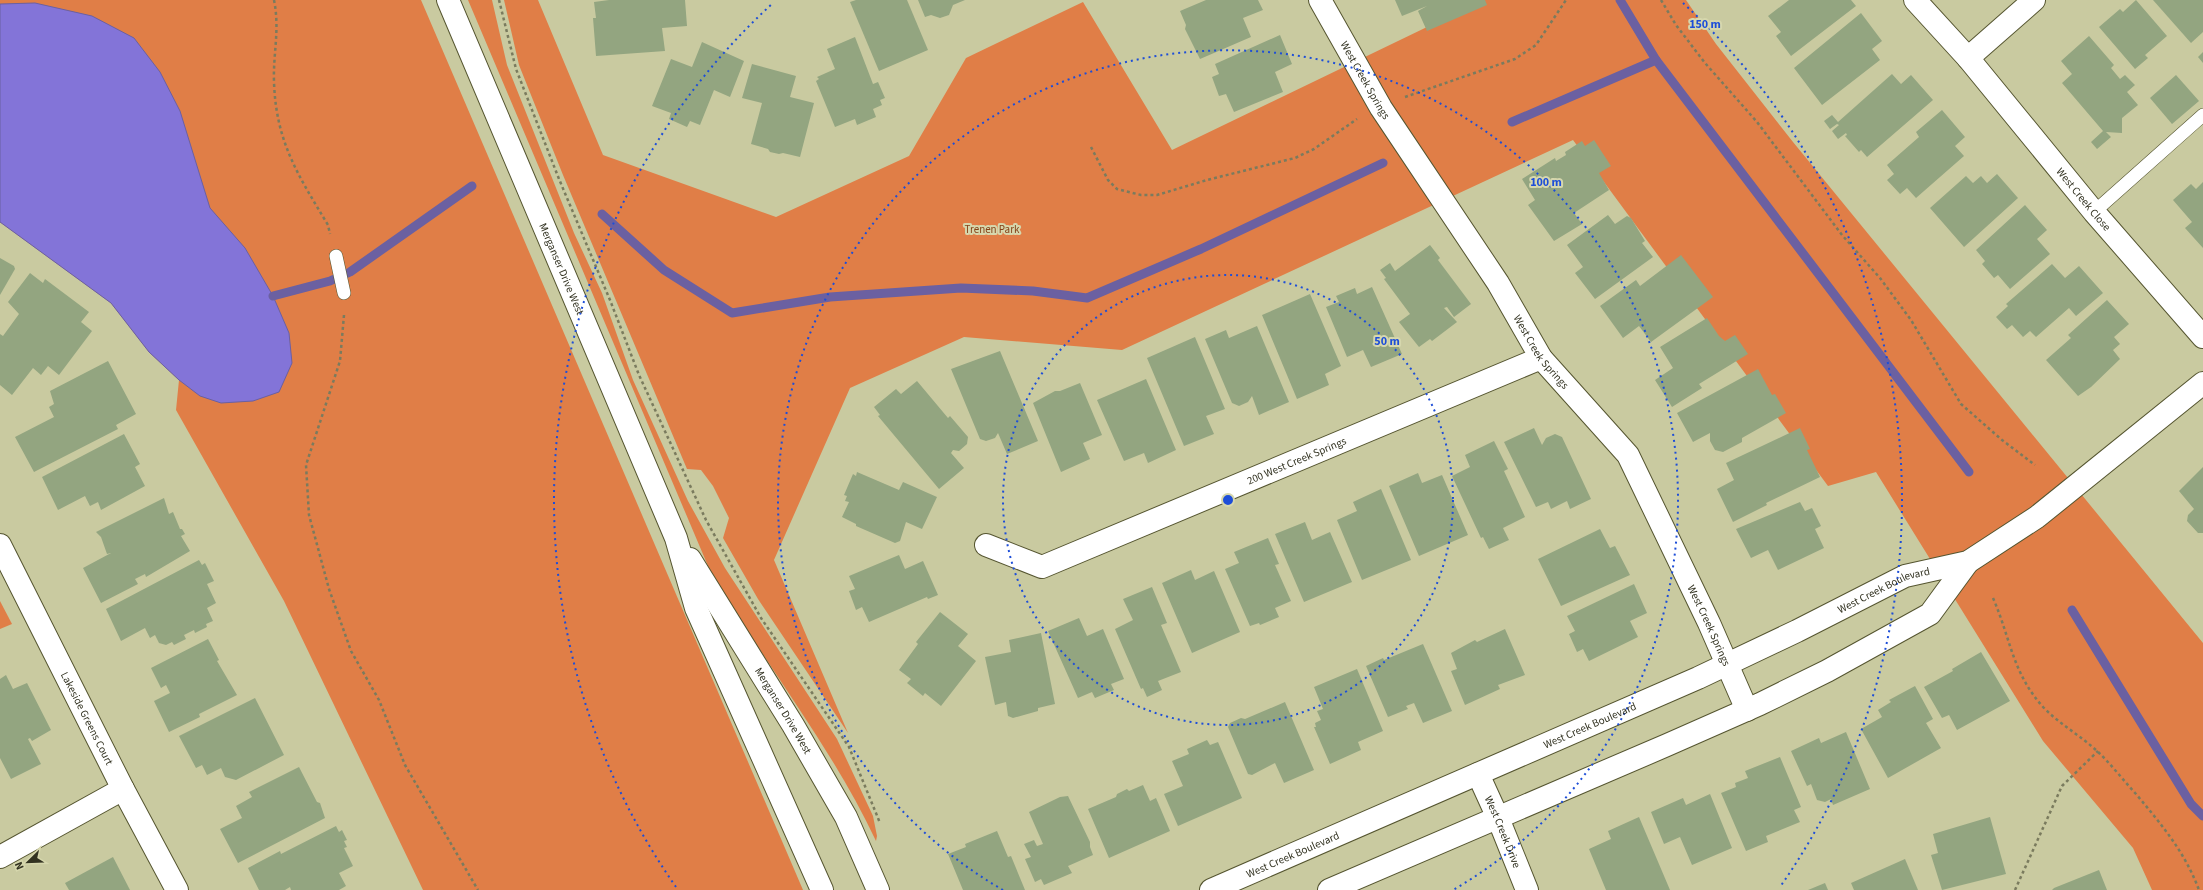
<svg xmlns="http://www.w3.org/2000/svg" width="2203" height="890" font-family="'Source Sans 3',sans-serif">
<rect width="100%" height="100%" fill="#c9caa0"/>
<g fill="#e07e47">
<path d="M0 0H421L803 890H423L284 601 176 410 179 380 149 352 111 303 0 222Z"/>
<path d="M468 0H492L507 65 574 233 602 293 633 380 688 501 725 568 837 739 873 816 877 836 876 841C830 743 761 660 708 566Z"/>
<path d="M504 0H538L603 155 776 217 909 156 966 58 1083 2 1172 150 1483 0H1686L1716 44 1793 142 2203 643V890H2152L2133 848 2043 741 1876 472 1828 486 1573 140 1122 350 964 337 850 388 774 560 848 733 758 599 723 538 729 518 713 486 701 470 687 469 563 175 519 65Z"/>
<path d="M0 601 12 624 0 629Z"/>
</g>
<path fill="#8374d8" stroke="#6b60a1" d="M35 3 92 16 134 38 160 72 180 111 210 208 245 248 273 296 289 333 292 363 279 392 253 401 221 403 200 396 179 380 149 352 111 303 0 222V4Z"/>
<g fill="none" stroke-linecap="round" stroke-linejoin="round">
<g stroke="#6b60a1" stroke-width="9">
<path d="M1620 0 1656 60 1969 472"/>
<path d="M1512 122 1656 60"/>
<path d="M602 214 664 270 732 313 830 297 961 288 1033 291 1087 298 1201 249 1383 163"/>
<path d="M273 296 330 281 350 272 472 186"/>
<path d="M2072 610 2191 804 2203 816"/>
</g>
</g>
<g fill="#93a580">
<path d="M609 0H685L687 26 662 28 665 51 596 56 593 18H596L594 2Z"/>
<path d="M856 0H907L928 50 879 71 850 2Z"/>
<path d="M918 0H965L953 5 949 15 940 18 931 15 925 17Z"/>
<path d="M1206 0H1258L1263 10 1243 18 1251 37 1200 59 1185 29 1186 25 1180 11Z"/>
<path d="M1395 0H1485L1487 5 1427 31 1418 11 1427 6 1402 16Z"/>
<path d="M1789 0H1851L1856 6 1791 56 1776 36 1781 32 1768 16Z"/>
<path d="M2136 0 2167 36 2145 55 2148 58 2135 69 2099 27 2120 9 2123 12Z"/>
<path d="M2153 0H2203V32L2191 43Z"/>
<path d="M1861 13 1882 41 1872 49 1880 60 1822 105 1794 68Z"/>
<path d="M1280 35 1292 64 1275 72 1283 92 1234 112 1226 94 1219 96 1212 77 1219 74 1215 64Z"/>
<path d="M2089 36 2114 65 2111 68 2120 79 2125 75 2135 85 2127 92 2138 105 2122 118V133L2106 132 2111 137 2097 149 2091 142 2103 131 2062 83 2072 74 2061 61Z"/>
<path d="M855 37 873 84 878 82 885 98 880 100 882 105 873 109 876 117 857 125 855 119 835 127 816 81 819 79 817 77 835 69 827 49Z"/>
<path d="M702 42 744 61 730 97 714 90 700 125 690 121 687 127 669 119 671 113 652 106 671 59 692 67Z"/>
<path d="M2203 52V63L2198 57Z"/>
<path d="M752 64 796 76 790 97 814 103 800 157 783 153 779 154 770 152 768 149 751 144 762 103 742 98Z"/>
<path d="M1892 74 1901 84 1911 75 1933 100 1867 157 1861 150 1859 152 1845 136 1847 135 1846 133 1838 139 1832 131 1839 125 1837 124 1830 129 1824 121 1832 115 1838 122Z"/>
<path d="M2176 75 2199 101 2172 124 2150 98Z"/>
<path d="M1942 110 1965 137 1955 146 1964 156 1916 198 1907 188 1900 194 1887 180 1894 174 1887 165 1919 137 1916 132Z"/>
<path d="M1594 140 1611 166 1599 173 1609 190 1574 213 1582 224 1554 241 1528 205 1535 200 1522 179 1555 158 1556 161 1566 155 1565 152 1582 141 1585 146Z"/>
<path d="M1997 174 2018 198 1964 247 1930 208 1966 176 1973 183 1981 176 1987 183Z"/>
<path d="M2203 182V248L2185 228 2192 222 2173 200 2191 184 2196 189Z"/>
<path d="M2025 205 2047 230 2037 239 2050 254 2010 289 1998 275 1994 278 1982 264 1985 261 1976 250Z"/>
<path d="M1608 215 1615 224 1627 216 1631 218 1645 241 1642 243 1653 257 1595 299 1575 273 1583 267 1567 245Z"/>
<path d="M1430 245 1440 258 1438 260 1471 304 1454 317 1447 307 1444 308 1457 322 1432 341 1430 339 1419 347 1399 322 1410 314 1384 279 1386 278 1380 270 1390 263 1395 271Z"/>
<path d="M1681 255 1713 297 1651 342 1639 326 1623 338 1600 306 1636 280 1640 286Z"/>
<path d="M0 258 14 266 15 269 0 295Z"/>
<path d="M2052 264 2065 278 2079 266 2103 293 2076 316 2069 308 2036 337 2030 331 2023 337 2012 325 2007 329 1996 317 2008 306 2006 304Z"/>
<path d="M30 273 43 283 45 279 89 312 81 322 92 331 59 375 48 366 41 375 33 368 12 395 0 385V334L3 336 19 314 8 302Z"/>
<path d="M1372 287 1402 354 1371 367 1363 350 1347 357 1326 307 1339 302 1336 296 1355 288 1357 294Z"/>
<path d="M1310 294 1341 366 1325 374 1329 385 1297 399 1262 315Z"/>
<path d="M2107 300 2129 324 2114 337 2120 344 2113 350 2120 359 2091 387 2078 396 2046 360 2071 338 2068 335Z"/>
<path d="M1707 318 1719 336 1725 341 1735 335 1748 354 1699 384 1702 388 1672 407 1655 380 1673 368 1660 347Z"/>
<path d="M1257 326 1289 402 1259 415 1252 396 1248 402 1239 406 1232 403 1205 339 1226 330 1229 338Z"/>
<path d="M1195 337 1225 409 1206 416 1214 434 1184 446 1147 358Z"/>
<path d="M1000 351 1038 441 1007 454 998 433 995 438 986 441 980 439 951 369Z"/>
<path d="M108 361 136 414 116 425 118 429 34 472 15 437 54 417 49 407 54 404 50 391Z"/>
<path d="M1758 369 1772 395 1775 394 1786 413 1742 438V442L1723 452 1715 450 1710 441V433L1693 442 1677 413Z"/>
<path d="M1146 379 1176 450 1148 463 1144 453 1124 461 1097 400Z"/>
<path d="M917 381 948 418 950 416 968 437 967 444 959 451 953 450 951 453 964 468 939 489 878 416 880 415 874 407 896 389 901 394Z"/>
<path d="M1080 383 1102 435 1083 443 1090 459 1061 472 1033 403 1055 391H1060Z"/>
<path d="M1534 428 1542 445 1546 438 1555 434 1562 437 1591 499 1570 509 1567 501 1551 509 1548 502 1536 507 1504 442Z"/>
<path d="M1800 428 1810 449 1807 450 1820 477 1766 503 1767 505 1733 522 1717 489 1734 480 1726 463Z"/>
<path d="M124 434 140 464 135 467 145 486 101 510 98 502 90 506 85 496 58 510 42 477Z"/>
<path d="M1494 441 1508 469 1504 471 1525 517 1503 528 1509 540 1489 549 1483 537 1481 538 1452 476 1470 467 1465 455Z"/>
<path d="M2203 467V533H2198L2187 521 2188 515 2194 509 2179 491Z"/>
<path d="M857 472 899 490 903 482 937 497 922 529 906 522 900 541 895 543 856 526V524L842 517 849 502 845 501 847 496 844 495 853 474 856 476Z"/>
<path d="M1418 473 1422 483 1442 475 1468 535 1419 556 1389 486Z"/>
<path d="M1381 489 1411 560 1362 580 1337 520 1357 511 1353 502Z"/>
<path d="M164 498 169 514 173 512 180 529H182L185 534 181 536 190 551 146 577 145 574 135 579 138 584 101 603 83 568 111 553 107 554 101 537 96 532Z"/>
<path d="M1800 502 1805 511 1812 508 1821 526 1815 529 1824 548 1778 570 1768 550 1751 558 1736 529Z"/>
<path d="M1305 522 1312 540 1330 532 1352 582 1304 602 1275 534Z"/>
<path d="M1600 529 1610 548 1615 546 1630 575 1561 606 1538 559Z"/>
<path d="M1268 538 1279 564 1275 565 1291 601 1275 608 1279 617 1260 625 1259 623 1250 626 1225 569 1239 563 1234 552Z"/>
<path d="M899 555 905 569 923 561 938 595 928 599 927 597 869 622 862 607 856 610 849 591 855 589 849 576Z"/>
<path d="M199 560 202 565 205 563 214 581 207 584 216 603 207 608 213 621 206 624 207 627 195 633 194 630 184 635 186 639 174 645 172 642 166 645 159 643 155 635 150 638 145 628 121 641 106 609Z"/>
<path d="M1191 570 1195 580 1214 571 1240 632 1192 653 1162 583Z"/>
<path d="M1634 584 1647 613 1630 621 1638 637 1589 661 1583 649 1577 652 1569 634 1575 631 1567 616Z"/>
<path d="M1152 587 1167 623 1161 625 1181 672 1158 681 1162 690 1147 697 1143 688 1141 689 1115 629 1133 620 1123 599Z"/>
<path d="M940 612 968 634 958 646 976 661 941 706 925 693 923 696 907 683 911 679 899 670 918 644 916 642Z"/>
<path d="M1079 618 1087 636 1103 629 1124 679 1111 684 1114 690 1095 698 1092 692 1078 698 1048 631Z"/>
<path d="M1505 629 1525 675 1498 685 1500 689 1465 705 1451 671 1457 669 1451 653 1475 640 1477 642Z"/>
<path d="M1041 633 1055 704 1038 708V711L1013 718 1008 716 1006 702 995 705 985 657 1011 652 1009 640Z"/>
<path d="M208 639 219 660 217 661 237 695 199 714 200 717 169 732 154 701 170 693 166 685 161 688 151 668Z"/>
<path d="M1423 644 1452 711 1423 723 1414 703 1406 706 1408 709 1388 717 1366 666 1383 658 1384 660Z"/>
<path d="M1981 652 2010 701 1957 730 1949 715 1942 718 1924 687 1953 671 1952 669Z"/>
<path d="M1357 669 1383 731 1358 742 1361 750 1330 764 1314 727H1316L1315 723 1321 720 1317 711 1323 709 1314 687Z"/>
<path d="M6 675 13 689 27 683 51 730 32 741 30 738 28 739 41 764 11 779 0 758V679Z"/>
<path d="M1915 686 1933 719 1926 723 1941 748 1888 778 1861 729 1882 717 1878 710 1891 702 1889 700Z"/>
<path d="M255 698 284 755 236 780 225 777 221 768 207 775 202 765 196 768 179 736Z"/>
<path d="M1285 702 1314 770 1284 783 1275 763 1252 775 1248 774 1228 727 1230 723 1241 718 1245 719Z"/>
<path d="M1846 732 1870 789 1833 805 1831 799 1825 802 1817 800 1811 784 1807 786 1791 751 1819 738 1821 743Z"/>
<path d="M1207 740 1210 745 1218 742 1242 798 1178 826 1164 794 1183 786 1172 761 1189 754 1187 749Z"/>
<path d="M1780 757 1801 807 1794 810 1800 822 1766 836 1768 842 1746 851 1721 793 1736 787 1735 783 1748 778 1745 771Z"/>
<path d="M299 767 317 802 320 803 325 818 238 863 220 829 242 818 236 806 252 797 249 792Z"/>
<path d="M1143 785 1150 801 1156 798 1170 831 1109 858 1088 809 1116 797 1117 794 1127 789 1129 791Z"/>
<path d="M1710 794 1732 848 1692 865 1680 837 1664 844 1651 812 1683 798 1686 805Z"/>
<path d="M1068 796 1090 842V847L1093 855 1068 866 1072 873 1044 885 1041 879 1035 882 1025 859 1031 857 1024 844 1034 840 1037 846 1043 844 1029 812 1060 797Z"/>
<path d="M1639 817 1670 890H1606L1589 849 1611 839 1608 831Z"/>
<path d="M1990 817 2006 874 1942 890 1931 855 1938 853 1933 834Z"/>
<path d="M336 826 339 832 342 830 347 840 344 841 347 847 344 848 353 866 339 873 346 886 339 890H291L290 887 285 890H259L248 868 280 851 281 854Z"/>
<path d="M997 831 1008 857 1011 856 1025 890H963L948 854 966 847 965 844Z"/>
<path d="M113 857 130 890H69L65 883Z"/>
<path d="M1905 859 1918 890H1854L1851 883Z"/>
<path d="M2099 870 2107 890H2052L2054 888Z"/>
<path d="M1825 883 1828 890H1808Z"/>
</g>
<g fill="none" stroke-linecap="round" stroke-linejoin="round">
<g stroke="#555530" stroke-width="14">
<g id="lane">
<path d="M2094 212 2203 115"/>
<path d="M336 256 344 293"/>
</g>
</g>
<g stroke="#555530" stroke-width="24">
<g id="street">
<path id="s1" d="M1320 0 1381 108 1498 283 1541 358 1628 455 1709 623 1747 710"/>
<path id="s2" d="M1915 0 1968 58 2094 212 2203 337"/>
<path d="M1968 58 2034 0"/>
<path id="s3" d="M0 545 123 789 177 890"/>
<path id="s4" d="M986 545 1042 567 1541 358"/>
<path id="s5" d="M1478 774 1498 818 1527 890"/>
<path d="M0 857 123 789"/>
<path id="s6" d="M1211 890 1698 678 1797 631 1905 576 1968 562 2037 517 2203 383"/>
<path d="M1329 890 1667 745 1760 704 1827 671 1930 614 1968 562"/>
</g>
</g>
<g stroke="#555530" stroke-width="24">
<g id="secondary">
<path id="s7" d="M448 0 676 538 696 608 822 890"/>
<path id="s8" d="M690 559 793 725 846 817 878 890"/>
</g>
</g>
<g stroke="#7a7b5e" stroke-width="2.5" stroke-dasharray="3 3" stroke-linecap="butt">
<path d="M274 0C280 30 273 53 274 82 276 142 298 175 328 225L330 234"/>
<path d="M499 0 516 69 559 179 610 300 639 375 706 520 761 618 849 747 880 823"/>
<path d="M1661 0 1676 25 1705 63 1757 122 1842 235 1880 278 1911 320 1961 404 2002 440 2035 465"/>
<path d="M1405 97 1515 59 1536 45 1566 0"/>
<path d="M1091 147 1108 180 1117 189 1141 195H1157L1207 180 1295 158 1314 149 1357 119"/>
<path d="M344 315 340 361 306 465 309 515 329 589 351 651 379 700 405 765 478 890"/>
<path d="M1993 598C2011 639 2012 674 2045 709 2061 725 2081 736 2097 751 2111 764 2123 780 2136 794 2161 824 2185 852 2199 890"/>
<path d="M2015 890 2062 786 2098 751"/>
</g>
<use href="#lane" stroke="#fff" stroke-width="13"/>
<use href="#street" stroke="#fff" stroke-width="22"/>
<use href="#secondary" stroke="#fff" stroke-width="22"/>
</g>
<g fill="none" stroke="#1d4ed8" stroke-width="2" stroke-dasharray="2 4">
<circle cx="1228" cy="500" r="225"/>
<path d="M1003 890A450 450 0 1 1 1453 890"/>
<path d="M676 887A674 674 0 0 1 773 3M1683 3A674 674 0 0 1 1780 887"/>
</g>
<g text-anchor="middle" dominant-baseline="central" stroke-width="4" stroke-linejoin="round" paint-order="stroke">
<g font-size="11" fill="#323221" stroke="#d6d7ad">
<text stroke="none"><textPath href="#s1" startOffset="92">West Creek Springs</textPath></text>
<text stroke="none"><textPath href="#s2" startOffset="261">West Creek Close</textPath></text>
<text stroke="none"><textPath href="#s7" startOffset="292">Merganser Drive West</textPath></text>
<text stroke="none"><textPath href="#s1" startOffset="416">West Creek Springs</textPath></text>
<text stroke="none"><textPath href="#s4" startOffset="336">200 West Creek Springs</textPath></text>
<text stroke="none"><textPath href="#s6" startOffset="737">West Creek Boulevard</textPath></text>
<text stroke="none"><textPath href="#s1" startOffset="740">West Creek Springs</textPath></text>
<text stroke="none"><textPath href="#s8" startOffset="178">Merganser Drive West</textPath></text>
<text stroke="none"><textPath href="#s3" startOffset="194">Lakeside Greens Court</textPath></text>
<text stroke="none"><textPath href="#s6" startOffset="413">West Creek Boulevard</textPath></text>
<text stroke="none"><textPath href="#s5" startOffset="63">West Creek Drive</textPath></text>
<text stroke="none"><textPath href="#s6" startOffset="89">West Creek Boulevard</textPath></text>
</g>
<g font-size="11" fill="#854218" stroke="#d6d7ad">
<text x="992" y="229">Trenen Park</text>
</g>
</g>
<circle cx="1228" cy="500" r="6" fill="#1d4ed8" stroke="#d6d7ad" stroke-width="2"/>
<g font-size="12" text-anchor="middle" font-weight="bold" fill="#1d4ed8" stroke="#d6d7ad" stroke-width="4" stroke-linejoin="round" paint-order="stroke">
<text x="1705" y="28">150 m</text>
<text x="1546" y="186">100 m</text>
<text x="1387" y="345">50 m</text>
</g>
<g transform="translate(28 862) rotate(247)" stroke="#d6d7ad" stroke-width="3" paint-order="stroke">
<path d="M0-3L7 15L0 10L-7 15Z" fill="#323221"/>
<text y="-6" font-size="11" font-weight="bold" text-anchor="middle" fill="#323221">N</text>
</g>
</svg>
